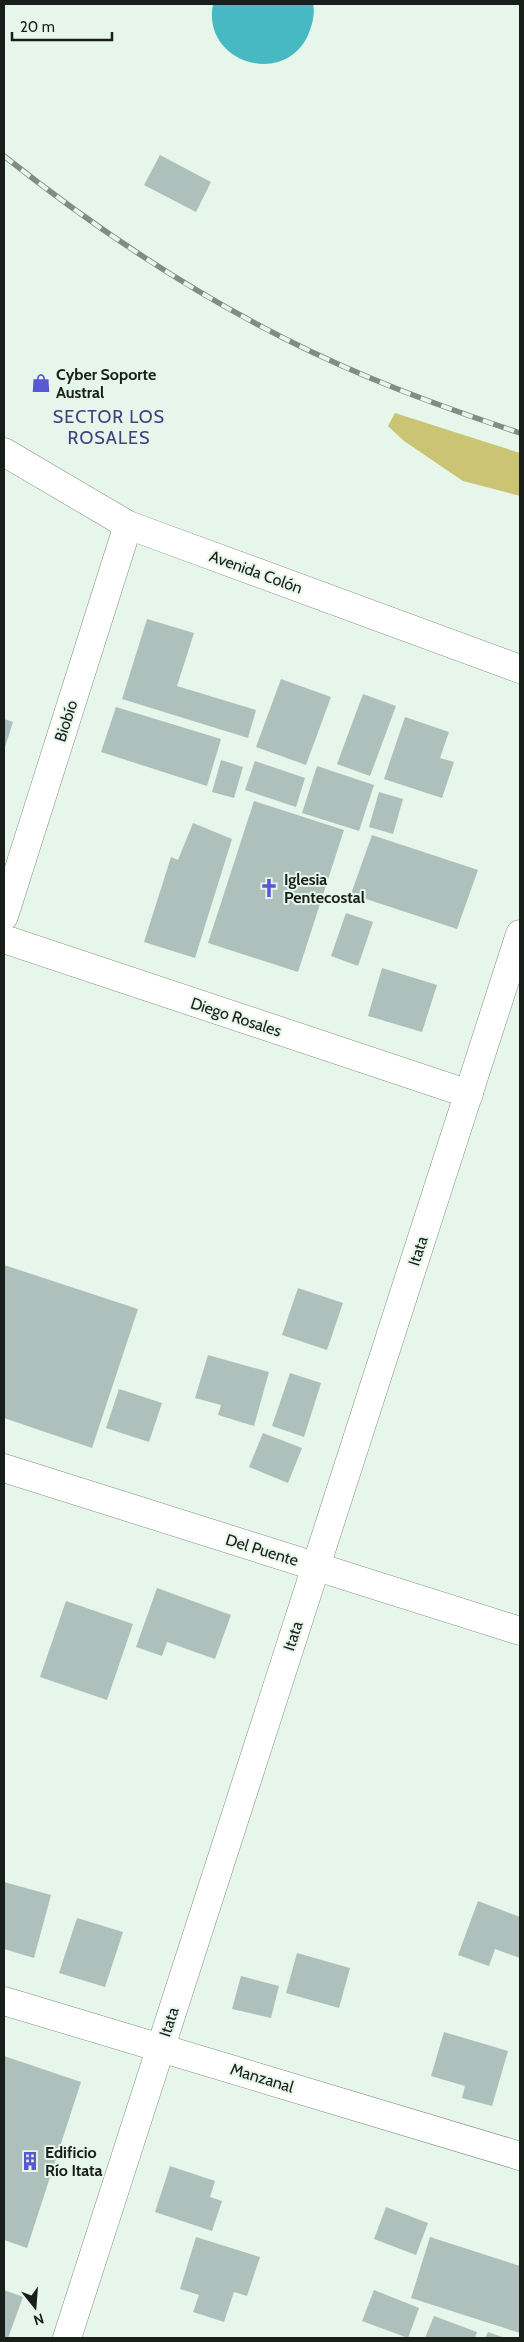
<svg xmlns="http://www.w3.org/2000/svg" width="524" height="2342" font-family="Cabin,sans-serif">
<rect width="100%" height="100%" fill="#e7f6eb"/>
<path fill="#cac474" d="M395 413 520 453V496L463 481 404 441 388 426Z"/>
<path fill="#46b9c3" d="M213 4H313C315 12 313 22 310 30 290 89 201 65 213 4Z"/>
<g fill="#aec0bb">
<path d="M160 155 211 182 196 212 144 185Z"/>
<path d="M147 619 194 633 177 686 256 710 248 738 122 699Z"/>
<path d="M281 679 331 697 306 765 256 747Z"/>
<path d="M363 694 396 706 370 776 337 764Z"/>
<path d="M116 707 221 739 207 786 101 752Z"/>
<path d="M405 717 449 732 440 758 454 762 442 798 384 779Z"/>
<path d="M4 719 13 722 4 750Z"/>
<path d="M221 760 243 767 234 798 212 792Z"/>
<path d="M255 761 305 778 296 807 245 790Z"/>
<path d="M317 766 374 785 359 831 302 813Z"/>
<path d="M379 792 403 799 393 834 369 827Z"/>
<path d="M254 801 344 830 298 972 208 943Z"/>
<path d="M193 823 232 839 195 958 144 942 171 857 178 860Z"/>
<path d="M372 835 478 870 457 929 351 894Z"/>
<path d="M346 913 373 922 358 966 331 956Z"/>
<path d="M382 968 437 985 422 1032 368 1016Z"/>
<path d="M4 1265 138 1309 92 1448 4 1418Z"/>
<path d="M298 1288 343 1303 327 1350 282 1335Z"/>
<path d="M208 1355 269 1372 254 1426 218 1415 221 1405 195 1398Z"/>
<path d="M290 1373 321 1383 304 1437 272 1426Z"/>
<path d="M119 1389 162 1403 149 1442 106 1428Z"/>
<path d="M263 1433 302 1448 288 1483 249 1467Z"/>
<path d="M157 1588 231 1615 215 1659 167 1642 162 1656 136 1647Z"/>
<path d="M66 1601 133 1624 107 1700 40 1677Z"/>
<path d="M4 1882 51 1895 34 1958 4 1949Z"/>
<path d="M478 1901 520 1917V1958L495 1949 489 1966 458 1955Z"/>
<path d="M77 1918 123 1932 105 1987 59 1973Z"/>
<path d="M297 1953 350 1968 339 2008 286 1993Z"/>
<path d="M241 1976 279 1986 271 2018 232 2009Z"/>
<path d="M444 2032 508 2051 492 2106 462 2098 465 2086 431 2076Z"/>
<path d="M4 2056 81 2082 27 2248 4 2240Z"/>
<path d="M170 2166 215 2181 210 2197 222 2201 212 2231 155 2212Z"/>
<path d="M386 2207 428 2223 416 2255 374 2239Z"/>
<path d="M196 2237 260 2257 247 2296 234 2292 224 2322 193 2312 199 2295 180 2289Z"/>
<path d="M430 2237 520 2266V2333L411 2298Z"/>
<path d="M4 2290 23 2297 8 2338H4Z"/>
<path d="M374 2290 419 2308 408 2338 362 2321Z"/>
<path d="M434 2316 477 2332 475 2338H425Z"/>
<path d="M488 2332 505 2338H485Z"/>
</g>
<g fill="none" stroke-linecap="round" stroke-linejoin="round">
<g stroke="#828f86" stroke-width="29">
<g id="minor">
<path d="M4 916 128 525"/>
<path d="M4 939 469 1094"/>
<path d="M4 1468 520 1631"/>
<path d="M4 2001 520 2156"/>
<path d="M67 2338 520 934"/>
</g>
</g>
<g stroke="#828f86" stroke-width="29">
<path id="major" d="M4 452 128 525 520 669"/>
</g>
<use href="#minor" stroke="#fff" stroke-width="28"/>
<use href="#major" stroke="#fff" stroke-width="28"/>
<g stroke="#818c84" stroke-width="5.5">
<path id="rail" d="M4 156C115 244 236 322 368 377 418 398 469 416 520 433"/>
</g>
<use href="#rail" stroke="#e7f6eb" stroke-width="4" stroke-dasharray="11" stroke-linecap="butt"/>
</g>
<defs>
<g id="shop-bare" transform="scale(1.5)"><path d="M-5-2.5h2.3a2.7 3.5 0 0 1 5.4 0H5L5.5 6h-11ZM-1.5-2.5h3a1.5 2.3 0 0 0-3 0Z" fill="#5958d0" stroke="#e7f6eb" stroke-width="2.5" paint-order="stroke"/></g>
<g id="church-bare" transform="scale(1.5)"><path d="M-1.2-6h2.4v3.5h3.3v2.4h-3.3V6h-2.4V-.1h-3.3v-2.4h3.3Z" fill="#5958d0" stroke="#e7f6eb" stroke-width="2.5" paint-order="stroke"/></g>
<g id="building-bare" transform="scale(1.5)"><path d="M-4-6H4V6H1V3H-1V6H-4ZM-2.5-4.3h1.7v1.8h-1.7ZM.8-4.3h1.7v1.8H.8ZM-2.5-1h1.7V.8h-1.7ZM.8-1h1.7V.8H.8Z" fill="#5958d0" stroke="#e7f6eb" stroke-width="2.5" paint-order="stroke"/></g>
</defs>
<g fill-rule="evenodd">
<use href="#shop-bare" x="41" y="383"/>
<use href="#church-bare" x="269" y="888"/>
<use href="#building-bare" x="30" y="2161"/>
</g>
<g text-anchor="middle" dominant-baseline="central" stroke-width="4" stroke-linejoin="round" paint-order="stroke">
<g font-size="16" font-weight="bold" fill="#181e1a" stroke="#e7f6eb" text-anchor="start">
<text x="56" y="374">Cyber Soporte<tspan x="56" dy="18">Austral</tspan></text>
<text x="284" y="879">Iglesia<tspan x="284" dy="18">Pentecostal</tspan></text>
<text x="45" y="2152">Edificio<tspan x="45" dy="18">Río Itata</tspan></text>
</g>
<g font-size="16" fill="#181e1a" stroke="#e7f6eb">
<text transform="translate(256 572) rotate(20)">Avenida Colón</text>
<text transform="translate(66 721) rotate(-72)">Biobío</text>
<text transform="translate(236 1017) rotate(18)">Diego Rosales</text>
<text transform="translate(418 1251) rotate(-72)">Itata</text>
<text transform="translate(262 1550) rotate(17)">Del Puente</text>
<text transform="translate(293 1636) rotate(-72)">Itata</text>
<text transform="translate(169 2022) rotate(-72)">Itata</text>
<text transform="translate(262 2078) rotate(17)">Manzanal</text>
</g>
<g font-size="18" letter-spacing="1" fill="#3d417d" stroke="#e7f6eb">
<text x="109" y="417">SECTOR LOS<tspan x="109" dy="21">ROSALES</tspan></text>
</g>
</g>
<rect width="524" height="2342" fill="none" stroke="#181e1a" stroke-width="10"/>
<g transform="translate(35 2307) rotate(163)" stroke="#e7f6eb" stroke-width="4" paint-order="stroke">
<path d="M0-4L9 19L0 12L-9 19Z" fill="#181e1a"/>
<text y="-8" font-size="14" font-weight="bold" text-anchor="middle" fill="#181e1a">N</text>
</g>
<path d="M12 32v8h100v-8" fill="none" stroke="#181e1a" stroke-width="2.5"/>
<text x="20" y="32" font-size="15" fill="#181e1a" stroke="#e7f6eb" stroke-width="4" paint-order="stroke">20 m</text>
</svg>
